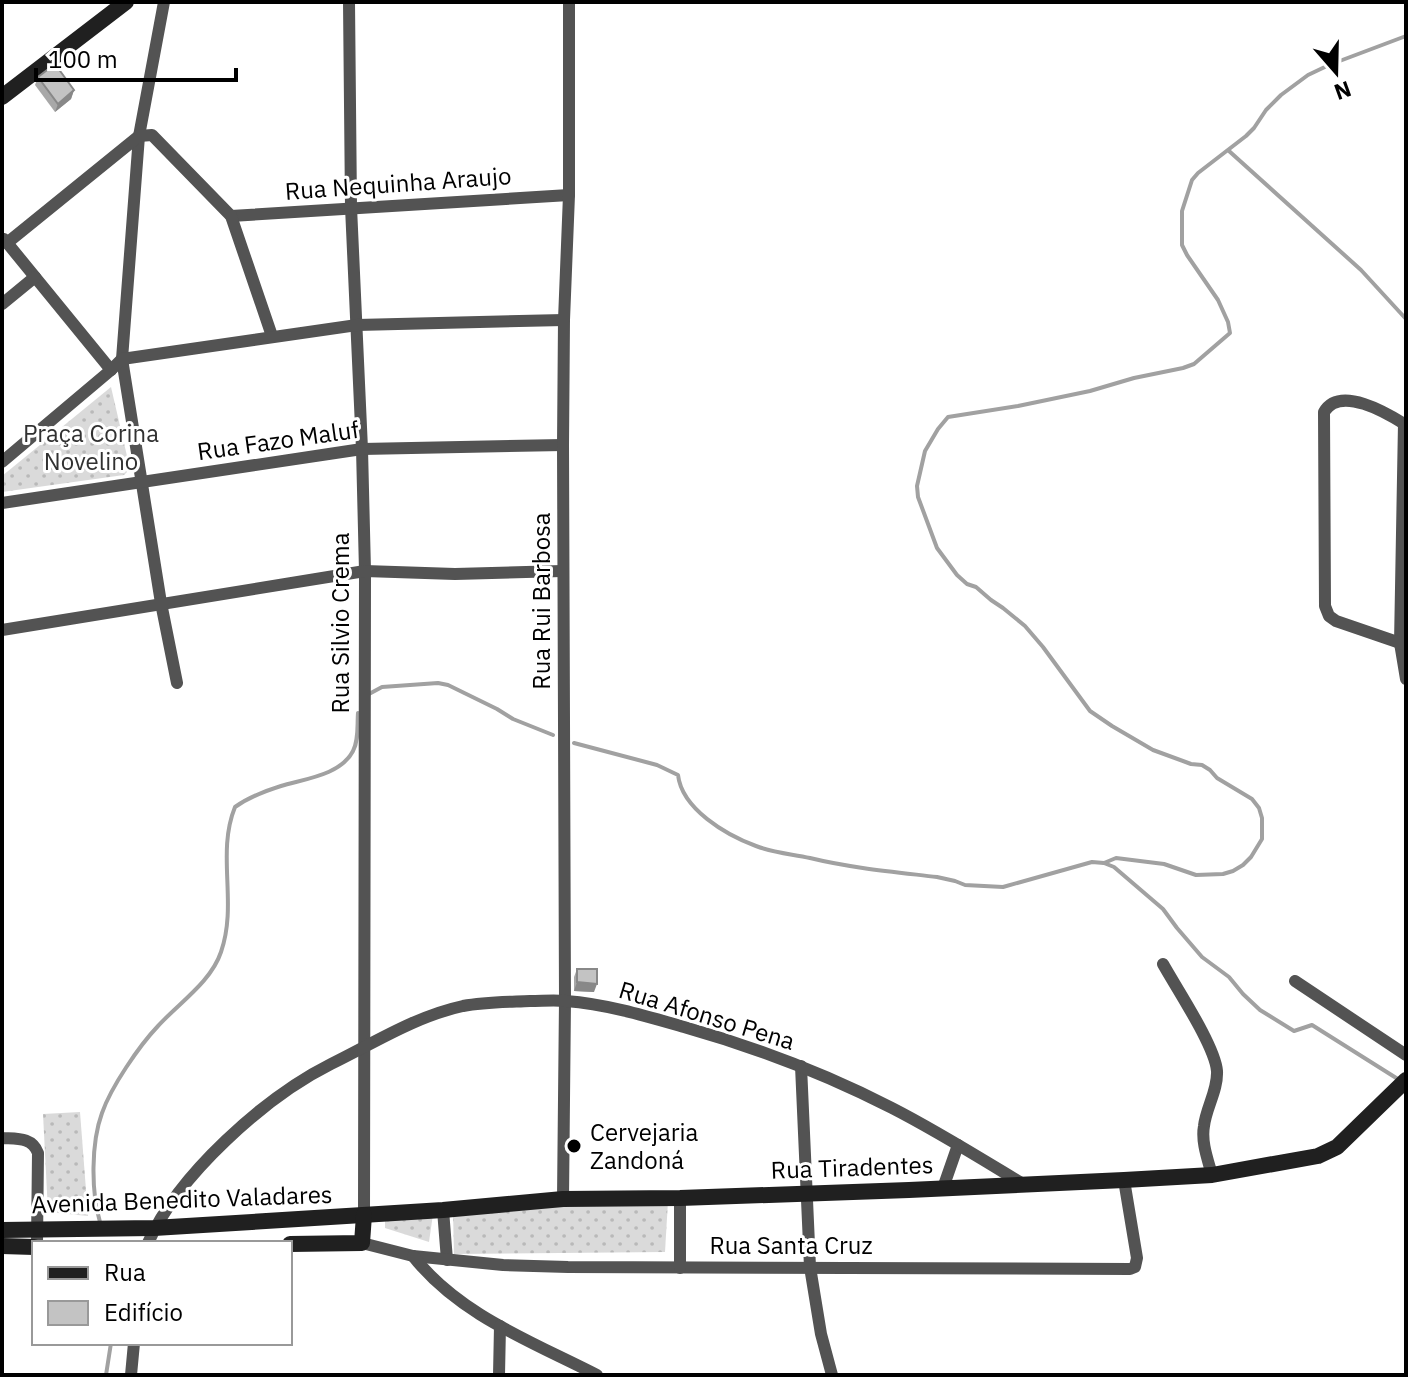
<svg xmlns="http://www.w3.org/2000/svg" width="1408" height="1377" font-family="'IBM Plex Sans',sans-serif">
<defs>
<pattern id="grass-dots" width="8" height="8" patternUnits="userSpaceOnUse" patternTransform="scale(2)"><rect width="8" height="8" fill="#dadada"/><path d="M2 2h.1M6 6h.1" fill="none" stroke="#b9b9b9" stroke-width="1.8" stroke-linecap="round"/></pattern>
</defs>
<rect width="100%" height="100%" fill="#fff"/>
<g fill="url(#grass-dots)">
<path d="M111 387 130 469 124 475 2 492V476Z"/>
<path d="M80 1112 88 1216 48 1212 43 1114Z"/>
<path d="M668 1201 665 1252 454 1254 453 1212Z"/>
<path d="M433 1214 429 1242 385 1228V1218Z"/>
</g>
<g fill="none" stroke-linecap="round" stroke-linejoin="round">
<g stroke="#a1a1a1" stroke-width="4">
<path d="M1229 151 1361 270 1406 319"/>
<path d="M369 694 382 687 438 683 448 685 497 709 513 719 553 735"/>
<path d="M574 743 657 765 678 775C682 809 726 835 756 846 774 853 792 854 810 858 851 868 895 872 937 877L955 881 965 885 1003 887 1092 862 1104 863 1116 858 1164 864 1196 875 1223 874 1233 871 1243 865 1251 857 1262 839V818L1259 808 1252 799 1217 778 1210 770 1202 765 1191 764 1153 750 1112 726 1090 711 1043 647 1025 626 1003 608 991 600 976 587 967 584 957 575 937 548 918 497 917 486 925 451 938 429 948 417 1018 406 1090 391 1134 378 1183 368 1194 364 1230 333 1228 322 1218 300 1187 255 1182 245V211L1192 180 1198 173 1246 136 1254 128 1266 110 1281 95 1308 75 1329 65 1406 36"/>
<path d="M1104 863 1114 867 1163 909 1177 928 1202 957 1229 977 1243 994 1260 1010 1294 1031 1312 1025 1401 1081"/>
<path d="M100 1222C91 1192 91 1143 102 1113 111 1087 139 1046 158 1026 179 1003 211 982 221 952 238 903 216 854 235 807 249 797 265 791 281 786 304 779 341 775 353 751 359 740 357 725 358 713"/>
<path d="M106 1375 111 1343"/>
</g>
<g stroke="#535353" stroke-width="12">
<path d="M164 2 139 136 122 359 161 603 177 683"/>
<path d="M349 2 351 207 362 449 365 571 364 1215"/>
<path d="M231 216 569 195"/>
<path d="M4 239 111 370"/>
<path d="M7 243 139 136 152 135 231 216 272 336"/>
<path d="M2 304 35 277"/>
<path d="M1404 423 1400 643 1406 679"/>
<path d="M1406 425C1387 413 1340 385 1324 412L1325 606 1329 616 1336 621 1406 645"/>
<path d="M2 462 111 370 122 359 357 325 564 320"/>
<path d="M2 503 362 449 563 445"/>
<path d="M2 630 365 571 455 574 562 571"/>
<path d="M1163 964C1177 989 1215 1046 1217 1071 1218 1090 1206 1108 1204 1126 1201 1142 1208 1160 1212 1175"/>
<path d="M1295 981 1406 1055"/>
<path d="M801 1066 810 1267 821 1334 832 1375"/>
<path d="M2 1138C17 1139 32 1137 38 1153L37 1243"/>
<path d="M943 1188 958 1145"/>
<path d="M563 1199 565 1000 563 445 564 320 569 195V2"/>
<path d="M443 1210 447 1260"/>
<path d="M148 1243C178 1175 265 1097 331 1064 374 1043 416 1016 463 1006 485 1002 508 1002 530 1001 542 1001 554 1000 566 1001 606 1004 646 1016 684 1027 755 1047 826 1074 892 1108 937 1131 980 1158 1023 1184"/>
<path d="M362 1243 413 1256 503 1265 568 1267 1130 1269 1135 1267 1137 1258 1124 1180"/>
<path d="M413 1256C459 1315 533 1342 597 1375"/>
<path d="M680 1268V1198"/>
<path d="M131 1375 134 1343"/>
<path d="M499 1375 500 1326"/>
</g>
<g stroke="#202020" stroke-width="16">
<path d="M2 97 126 2"/>
<path d="M2 1230 154 1228 443 1210 563 1199 680 1198 909 1190 1124 1180 1212 1175 1318 1156 1337 1147 1406 1080"/>
<path d="M290 1244 362 1243 364 1215"/>
<path d="M2 1246 34 1247"/>
</g>
</g>
<g fill="#a8a8a8">
<path d="M38 77 74 90 71 99 55 112 35 85Z"/>
<path d="M577 969 594 992 574 991V977Z"/>
</g>
<g fill="#888">
<path d="M74 90 71 99 55 112 58 104Z"/>
<path d="M577 982 597 984 594 992 574 991Z"/>
</g>
<g fill="#c3c3c3" stroke="#888" stroke-width="2">
<path d="M55 64 74 90 58 104 38 77Z"/>
<path d="M577 969H597V984L577 982Z"/>
</g>
<circle fill="#000" stroke="#fff" stroke-width="3" cx="574" cy="1146" r="8"/>
<g text-anchor="middle" dominant-baseline="central" stroke-width="6" stroke-linejoin="round" paint-order="stroke">
<g font-size="24" fill="#000" stroke="#fff">
<text transform="translate(398 183) rotate(-4)">Rua Nequinha Araujo</text>
<text transform="translate(278 440) rotate(-8)">Rua Fazo Maluf</text>
<text transform="translate(541 601) rotate(-90)">Rua Rui Barbosa</text>
<text transform="translate(340 623) rotate(-90)">Rua Silvio Crema</text>
<text transform="translate(707 1015) rotate(17)">Rua Afonso Pena</text>
<text transform="translate(852 1167) rotate(-2)">Rua Tiradentes</text>
<text transform="translate(182 1199) rotate(-2)">Avenida Benedito Valadares</text>
<text x="791" y="1245">Rua Santa Cruz</text>
</g>
<g font-size="24" fill="#313131" stroke="#fff">
<text x="91" y="433">Praça Corina<tspan x="91" dy="28">Novelino</tspan></text>
</g>
<g font-size="24" fill="#000" stroke="#fff" text-anchor="start">
<text x="590" y="1132">Cervejaria<tspan x="590" dy="28">Zandoná</tspan></text>
</g>
</g>
<rect width="1408" height="1377" fill="none" stroke="#000000" stroke-width="8"/>
<rect x="32" y="1241" width="260" height="104" fill="#ffffff" stroke="#999999" stroke-width="2"/>
<rect x="48" y="1267" width="40" height="12" fill="#202020" stroke="#999999" stroke-width="2"/>
<text x="104" y="1281" font-size="24" fill="#000000">Rua</text>
<rect x="48" y="1301" width="40" height="24" fill="#c3c3c3" stroke="#999999" stroke-width="2"/>
<text x="104" y="1321" font-size="24" fill="#000000">Edifício</text>
<g transform="translate(1336 72) rotate(160)" stroke="#ffffff" stroke-width="6" paint-order="stroke">
<path d="M0-6L14 30L0 20L-14 30Z" fill="#000000"/>
<text y="-12" font-size="22" font-weight="bold" text-anchor="middle" fill="#000000">N</text>
</g>
<path d="M36 68v12h200v-12" fill="none" stroke="#000000" stroke-width="4"/>
<text x="48" y="68" font-size="24" fill="#000000" stroke="#ffffff" stroke-width="6" paint-order="stroke">100 m</text>
</svg>
